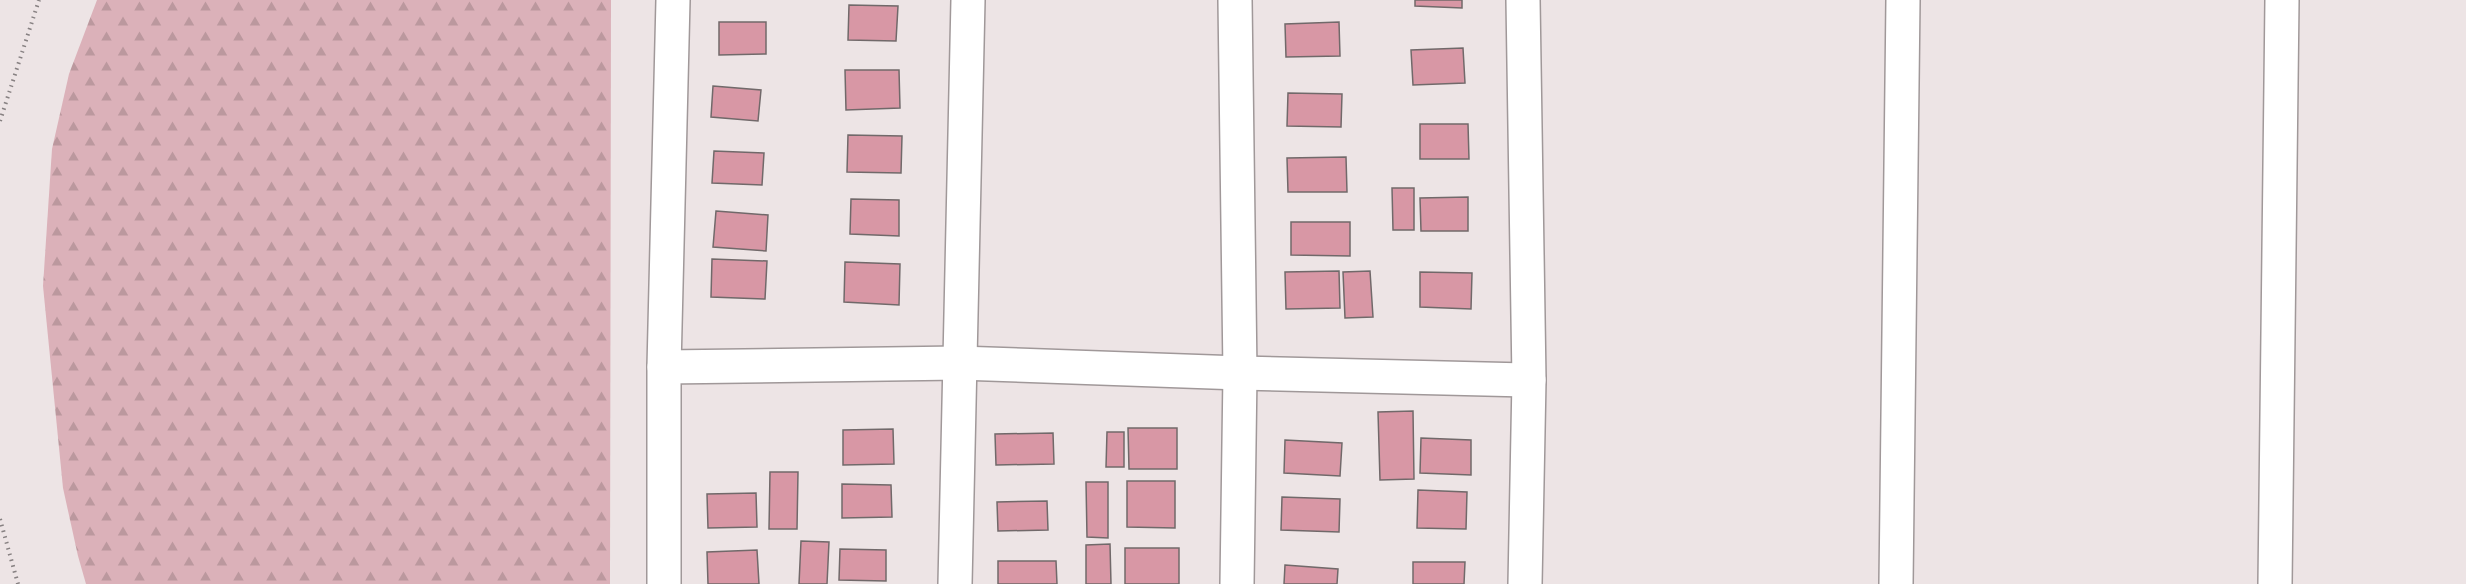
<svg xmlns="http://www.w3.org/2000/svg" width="2466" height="584" font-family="'PT Sans Narrow',sans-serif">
<defs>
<pattern id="forest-firs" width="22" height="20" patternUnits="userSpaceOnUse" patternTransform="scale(1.5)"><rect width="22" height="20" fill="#dbb1b9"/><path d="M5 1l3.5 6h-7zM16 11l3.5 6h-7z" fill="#bb989e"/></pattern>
</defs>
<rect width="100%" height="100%" fill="#ede4e5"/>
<path fill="url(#forest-firs)" d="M97 0H611L610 584H86L78 556 63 488 43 286 52 149 69 74Z"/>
<g fill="#d897a5" stroke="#71696a" stroke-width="1.5">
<path d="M1415 0H1462V8L1415 6Z"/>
<path d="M849 5 898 6 896 41 848 40Z"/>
<path d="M719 22H766V54L719 55Z"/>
<path d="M1339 22 1340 56 1286 57 1285 24Z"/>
<path d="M1463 48 1465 83 1413 85 1411 50Z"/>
<path d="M845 70H899L900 108 846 110Z"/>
<path d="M713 86 761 90 758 121 711 117Z"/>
<path d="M1288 93 1342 94 1341 127 1287 126Z"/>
<path d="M1420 124H1468L1469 159H1420Z"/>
<path d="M848 135 902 136 901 173 847 172Z"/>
<path d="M714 151 764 153 762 185 712 183Z"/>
<path d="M1346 157 1347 192H1288L1287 158Z"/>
<path d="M1392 188H1414V230H1393Z"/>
<path d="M1468 197V231H1421L1420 198Z"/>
<path d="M851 199 899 200V236L850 234Z"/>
<path d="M716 211 768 215 766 251 713 247Z"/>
<path d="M1291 222H1350V256L1291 255Z"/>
<path d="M712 259 767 261 765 299 711 297Z"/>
<path d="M845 262 900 264 899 305 844 302Z"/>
<path d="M1339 271 1340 308 1286 309 1285 272Z"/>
<path d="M1370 271 1373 317 1345 318 1343 272Z"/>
<path d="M1420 272 1472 273 1471 309 1420 307Z"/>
<path d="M1413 411 1414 479 1380 480 1378 412Z"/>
<path d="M1128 428H1177V469H1129Z"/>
<path d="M893 429 894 464 843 465V430Z"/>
<path d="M1107 432H1124V467H1106Z"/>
<path d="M1053 433 1054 464 996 465 995 434Z"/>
<path d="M1421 438 1471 440V475L1420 473Z"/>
<path d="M1285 440 1342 443 1340 476 1284 473Z"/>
<path d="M770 472H798L797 529H769Z"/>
<path d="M1127 481H1175V528L1127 527Z"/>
<path d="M1086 482H1108V538L1087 537Z"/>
<path d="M842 484 891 485 892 517 842 518Z"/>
<path d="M1418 490 1467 492 1466 529 1417 528Z"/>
<path d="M756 493 757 527 708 528 707 494Z"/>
<path d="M1282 497 1340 499 1339 532 1281 530Z"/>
<path d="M1047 501 1048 530 998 531 997 502Z"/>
<path d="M801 541 829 542 827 584H799Z"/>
<path d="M1110 544 1111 584H1086V545Z"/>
<rect x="1125" y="548" width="54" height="36"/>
<path d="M840 549 886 550V581L839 580Z"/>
<path d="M757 550 759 584H708L707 552Z"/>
<path d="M998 561H1056L1057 584H998Z"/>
<path d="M1413 562H1465L1464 584H1413Z"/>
<path d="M1285 565 1338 569 1337 584H1284Z"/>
</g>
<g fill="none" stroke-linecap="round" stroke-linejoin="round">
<g stroke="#a09899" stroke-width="36">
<g id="minor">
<path d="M1235 0 1240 373 1237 584"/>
<path d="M1523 0 1529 380 1525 584"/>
<path d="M664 367 959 363 1240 373 1529 380"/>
<path d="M664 584V367L673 0"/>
<path d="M955 584 968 0"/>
<path d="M1896 584 1903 0"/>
<path d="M2275 584 2282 0"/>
</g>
</g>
<g stroke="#878182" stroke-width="4" stroke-dasharray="1.5 4.5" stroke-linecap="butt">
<path d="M0 121 39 0"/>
<path d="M0 519 18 584"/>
</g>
<use href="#minor" stroke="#fff" stroke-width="33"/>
</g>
</svg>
